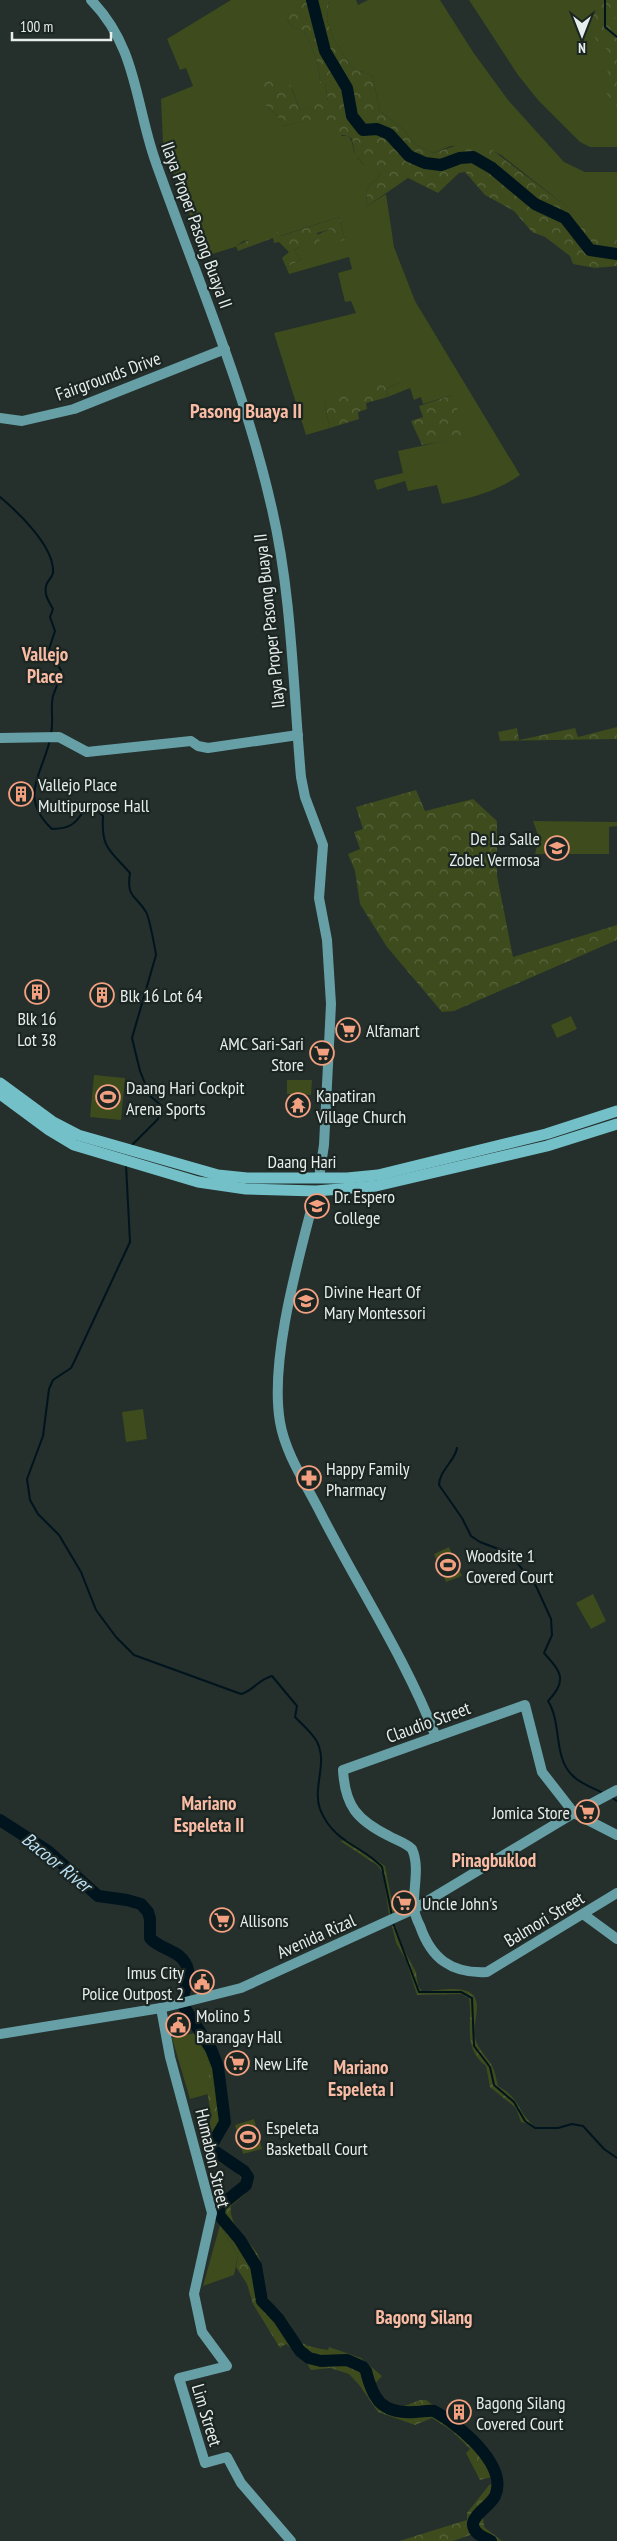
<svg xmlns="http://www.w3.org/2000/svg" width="617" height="2541" font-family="'PT Sans Narrow',sans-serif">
<defs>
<pattern id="forest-crowns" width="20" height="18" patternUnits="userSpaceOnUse" patternTransform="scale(1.25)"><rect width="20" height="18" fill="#3d4b1d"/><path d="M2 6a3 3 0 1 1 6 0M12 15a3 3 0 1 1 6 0" fill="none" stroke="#59653e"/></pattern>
</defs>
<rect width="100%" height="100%" fill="#252f2c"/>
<g fill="#3d4b1d">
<path d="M231 0H287V19L292 27 304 31C312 48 320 63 320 83H325L328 101 300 110 292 89 266 106 278 116 283 126 325 116 342 136H348C354 141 352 148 355 154 361 165 370 169 380 173L377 180 371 183 367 191 366 207 386 194 394 247 415 301 520 475C496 492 470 498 442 504L437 485 408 491 405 481 377 490 374 480 403 473 398 451 448 440 452 395 423 404 421 397 414 400 410 388 388 397 386 389 399 383 324 402 330 428 306 435 274 333 356 313 351 301 345 302 338 273 352 269 349 257 289 274 286 267 301 260 294 250C308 243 316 233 331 229L345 240 339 217 280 236 243 241 235 247 206 256 168 159 163 143 161 99 193 86 186 68 180 70 167 39Z"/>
<path d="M329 0H356L358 5 368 0H440L473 52 508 100 564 162 585 172H617V240H599L586 222 501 155 481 145 451 146 433 153 416 145 404 130 380 111 372 75 353 69 334 40 327 20Z"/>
<path d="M469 0H617V147H590L580 142 538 100 518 75Z"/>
<path d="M533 821 617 822V826L609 827V854H535L539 838Z"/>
<path d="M571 1016 577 1029 557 1038 551 1025Z"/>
<path d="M94 1075 125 1078 121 1120 90 1117Z"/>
<path d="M287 1080H312L311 1095 287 1094Z"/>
<path d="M143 1409 147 1439 126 1442 122 1412Z"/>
<path d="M449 1547 462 1576 446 1582 434 1554Z"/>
<path d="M593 1594 606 1621 591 1629 576 1603Z"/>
<path d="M195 2033 208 2054 213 2077 208 2082V2094L190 2099 172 2038Z"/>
<path d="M254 2119 262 2149 243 2154 235 2125Z"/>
<path d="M220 2225 238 2255 234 2275 203 2286Z"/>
</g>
<g fill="url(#forest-crowns)">
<path d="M287 0H329L327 20 334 40 353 69 372 75 380 111 404 130 416 145 433 153 458 145H481L491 149 587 222 599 239 617 240V266L595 268 573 264 570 256 545 237 532 232 514 211 485 195 465 172 459 173 438 193 408 178 366 207 367 191 371 183 377 180 380 173 368 169 355 155 352 139 348 136 336 134 325 117 282 126 278 116 266 106 262 81 287 77 300 110 328 100 325 83H320C320 63 312 48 304 31L292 27 287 19Z"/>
<path d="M591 0H617L615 16 617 26V107C591 81 616 69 610 54 607 47 600 46 597 41 593 35 587 6 591 0Z"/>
<path d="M339 217 345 240 336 242 331 229 317 233 321 246 312 249 309 242 294 250 301 260 286 267 282 258 289 252 279 242 274 243 273 238 238 251 236 246 274 228 281 236Z"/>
<path d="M400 378 399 383 386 389 388 397 366 403 367 409 358 412 359 419 330 428 324 402Z"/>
<path d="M452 395 468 437 422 445 411 421 423 417 419 406Z"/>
<path d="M617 727V739L500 741 498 732 517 728 519 740 575 728 578 737Z"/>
<path d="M416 790 425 811 473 799 497 821V876L513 957 617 925V940L454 1011 442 1012 387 947 360 904 355 871 348 854 360 849 354 832 363 829 356 807Z"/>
<path d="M347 1840 385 1866 394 1912 389 1915 383 1873 377 1865 340 1841Z"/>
<path d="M395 1925 403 1948 416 1972 418 1986 422 1991C439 1992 476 1980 477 2006 477 2017 473 2027 475 2037 477 2048 485 2055 491 2064 495 2070 496 2078 498 2086 520 2098 517 2111 533 2125L521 2122 516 2108 490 2087 486 2066C462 2048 473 2025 469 1998L461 1994 417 1995 406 1960 396 1943 392 1926Z"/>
<path d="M186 2007 218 2055 231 2122 213 2143 215 2149 248 2169 253 2178 245 2194 231 2206C228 2224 248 2239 257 2253 264 2265 260 2281 266 2294 270 2304 280 2310 286 2318 303 2344 294 2344 328 2350L329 2347 361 2358 382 2376 371 2388C379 2399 392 2411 407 2405 414 2403 419 2399 426 2400 453 2420 488 2442 500 2475L480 2480 466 2453 470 2449 452 2431 432 2418 415 2425 378 2412 360 2386 349 2374 330 2368 311 2370 304 2358 286 2344 280 2348 253 2304 247 2284 236 2267 238 2255 220 2225 214 2208 221 2199 243 2183C237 2159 203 2168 200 2139 215 2121 211 2118 208 2097 206 2085 211 2075 209 2063 206 2042 189 2027 181 2009Z"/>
<path d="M501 2481 499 2496 483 2516 484 2527 502 2541H477L473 2534 453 2541H399L467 2520V2513L489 2485Z"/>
</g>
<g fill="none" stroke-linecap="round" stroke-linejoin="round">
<g stroke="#00141e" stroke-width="2">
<path d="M605 0V27L617 37"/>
<path d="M0 497C18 512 55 547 53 573 52 577 49 580 47 583 43 593 48 600 53 609L50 617 55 631 48 652 61 670C60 680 56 687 53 696 50 708 54 721 51 733"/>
<path d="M50 740C41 776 19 798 52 829 69 829 76 824 84 810H97L103 816C101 849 110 850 130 873 126 898 136 895 146 912 149 916 155 948 156 955L132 1038 140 1071 150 1096 162 1106 158 1119 131 1146"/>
<path d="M126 1165 130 1242 75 1360 71 1368 53 1380 49 1389 43 1436 27 1479 30 1500 38 1514 59 1535 81 1572 96 1610 116 1637 134 1655 241 1694C253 1691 259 1679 272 1676L297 1706 295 1717C302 1724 311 1732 316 1740 329 1762 312 1787 320 1809 333 1843 363 1846 382 1867L392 1916"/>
<path d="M457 1448C455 1461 439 1471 439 1485L462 1518 471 1536 480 1542 509 1553 536 1586 551 1619 552 1635 544 1653C561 1672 568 1680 548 1701 562 1723 553 1756 572 1775 580 1784 592 1787 603 1793"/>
<path d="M611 1797 617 1801"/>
<path d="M393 1923 419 1992H461L472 1998 474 2046 490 2067 494 2085 514 2102 525 2121 535 2128H558L572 2124 583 2126 604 2149 617 2158"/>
</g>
<g stroke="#00141e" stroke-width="12">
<path d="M312 0 325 51 347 88 352 116 363 130 377 129 389 134 409 156 425 163 441 165 460 158 473 157 492 168 535 204 565 218 590 250 617 254"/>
<path d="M0 1820 48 1851 98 1896 127 1900 141 1904 148 1912 150 1919V1938C161 1951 183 1949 188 1970 190 1982 181 1993 183 2005L211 2049 218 2067 225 2122 210 2148 244 2171 248 2177 246 2185 220 2206 219 2215 240 2240 256 2266 262 2301 279 2319 300 2351 309 2358 321 2361 347 2360 363 2367 366 2371C373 2400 382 2414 415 2412 421 2412 428 2410 434 2411 458 2424 509 2465 495 2496 490 2506 475 2513 473 2523 472 2533 484 2538 491 2541"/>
</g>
<g stroke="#66a0a6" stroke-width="10">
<path d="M91 0C137 47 135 103 155 160 196 276 245 389 272 509 292 596 293 687 301 777L305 797 323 845 319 898 327 940 331 1004 324 1145 319 1178"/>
<path d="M0 418 22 421 74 409 225 349"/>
<path d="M0 738 59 737 87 752 191 741 198 746 208 748 298 735"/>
<path d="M316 1191C300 1254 269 1358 280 1422 285 1452 304 1481 318 1508 357 1585 405 1657 436 1737"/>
<path d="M617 1835 574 1813 542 1772 525 1705 343 1770C345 1806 357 1820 389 1836 396 1840 406 1843 412 1849 420 1867 413 1888 414 1907 414 1913 417 1920 420 1926 431 1958 451 1974 487 1972L617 1893"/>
<path d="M583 1914 617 1939"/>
<path d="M161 2008 170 2057 212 2213 194 2294 202 2332 227 2366 179 2378 205 2463 227 2457 241 2483 291 2541"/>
<path d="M0 2034 161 2008 241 1988 414 1909 574 1813 617 1790"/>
</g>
<g stroke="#74c0c8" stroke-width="11">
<path d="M0 1083 53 1122 78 1135 218 1175 247 1178H347L378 1175 546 1134 617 1111"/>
<path d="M0 1094 49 1130 74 1145 198 1182 246 1189 316 1191 376 1186 547 1146 617 1124"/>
</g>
</g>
<defs>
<g id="building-ring" transform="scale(1.25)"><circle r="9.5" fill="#1b2522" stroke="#f2a080" stroke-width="1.5"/><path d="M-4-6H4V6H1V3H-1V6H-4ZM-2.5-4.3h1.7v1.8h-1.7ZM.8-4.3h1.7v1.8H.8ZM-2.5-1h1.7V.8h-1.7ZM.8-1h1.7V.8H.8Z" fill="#f2a080"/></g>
<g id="school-ring" transform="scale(1.25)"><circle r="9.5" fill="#1b2522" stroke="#f2a080" stroke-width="1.5"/><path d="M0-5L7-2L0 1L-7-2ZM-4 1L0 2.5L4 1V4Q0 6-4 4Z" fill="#f2a080"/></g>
<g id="supermarket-ring" transform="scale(1.25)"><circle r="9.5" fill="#1b2522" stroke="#f2a080" stroke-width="1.5"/><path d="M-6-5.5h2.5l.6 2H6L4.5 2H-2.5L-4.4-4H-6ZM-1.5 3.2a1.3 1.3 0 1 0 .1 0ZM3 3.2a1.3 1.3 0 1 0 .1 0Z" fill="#f2a080"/></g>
<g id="stadium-ring" transform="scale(1.25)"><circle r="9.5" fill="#1b2522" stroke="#f2a080" stroke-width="1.5"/><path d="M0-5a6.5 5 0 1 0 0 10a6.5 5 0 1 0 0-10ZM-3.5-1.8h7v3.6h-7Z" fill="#f2a080"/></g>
<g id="temple-ring" transform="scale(1.25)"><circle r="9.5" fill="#1b2522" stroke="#f2a080" stroke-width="1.5"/><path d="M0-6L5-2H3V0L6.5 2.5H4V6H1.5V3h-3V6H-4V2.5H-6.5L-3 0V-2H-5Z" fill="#f2a080"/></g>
<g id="university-ring" transform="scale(1.25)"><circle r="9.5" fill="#1b2522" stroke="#f2a080" stroke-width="1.5"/><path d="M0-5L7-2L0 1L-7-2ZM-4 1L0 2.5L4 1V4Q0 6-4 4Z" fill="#f2a080"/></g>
<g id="pharmacy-ring" transform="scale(1.25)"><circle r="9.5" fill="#1b2522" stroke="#f2a080" stroke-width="1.5"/><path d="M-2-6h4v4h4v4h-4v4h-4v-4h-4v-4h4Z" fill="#f2a080"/></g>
<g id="civic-ring" transform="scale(1.25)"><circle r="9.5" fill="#1b2522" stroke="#f2a080" stroke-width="1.5"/><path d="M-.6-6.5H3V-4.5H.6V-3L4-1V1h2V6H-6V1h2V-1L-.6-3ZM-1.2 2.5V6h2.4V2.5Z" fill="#f2a080"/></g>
</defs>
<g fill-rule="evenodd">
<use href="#building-ring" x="21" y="794"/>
<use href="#school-ring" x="557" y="848"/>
<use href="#building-ring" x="37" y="992"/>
<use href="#building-ring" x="102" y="995"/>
<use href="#supermarket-ring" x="348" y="1030"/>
<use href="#supermarket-ring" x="322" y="1053"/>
<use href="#stadium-ring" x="108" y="1097"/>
<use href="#temple-ring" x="298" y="1105"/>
<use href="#university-ring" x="317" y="1206"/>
<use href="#school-ring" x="306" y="1301"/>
<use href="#pharmacy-ring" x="309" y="1478"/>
<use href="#stadium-ring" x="448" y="1565"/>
<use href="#supermarket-ring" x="587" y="1812"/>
<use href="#supermarket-ring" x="404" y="1903"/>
<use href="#supermarket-ring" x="222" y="1920"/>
<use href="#civic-ring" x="202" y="1982"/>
<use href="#civic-ring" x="178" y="2025"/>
<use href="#supermarket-ring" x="237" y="2063"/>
<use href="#stadium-ring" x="248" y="2137"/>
<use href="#building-ring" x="459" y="2412"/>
</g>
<g text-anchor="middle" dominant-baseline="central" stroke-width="4.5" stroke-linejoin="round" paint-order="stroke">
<g font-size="18" fill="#e7edeb" stroke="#1b2522">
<text transform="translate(197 225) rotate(70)">Ilaya Proper Pasong Buaya II</text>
<text transform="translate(108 376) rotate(-20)">Fairgrounds Drive</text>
<text transform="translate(269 621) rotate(-96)">Ilaya Proper Pasong Buaya II</text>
<text x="302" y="1161">Daang Hari</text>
<text transform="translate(428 1722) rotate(-20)">Claudio Street</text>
<text transform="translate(544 1919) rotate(-31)">Balmori Street</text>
<text transform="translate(316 1936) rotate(-24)">Avenida Rizal</text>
<text transform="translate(213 2158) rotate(77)">Humabon Street</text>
<text transform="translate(207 2415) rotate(73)">Lim Street</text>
</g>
<g font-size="18" fill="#e7edeb" stroke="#1b2522" text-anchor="start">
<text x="38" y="784">Vallejo Place<tspan x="38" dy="21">Multipurpose Hall</tspan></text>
<text x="540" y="838" text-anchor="end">De La Salle<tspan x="540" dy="21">Zobel Vermosa</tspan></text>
<text x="120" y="995">Blk 16 Lot 64</text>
<text x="37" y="1018" text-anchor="middle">Blk 16<tspan x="37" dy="21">Lot 38</tspan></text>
<text x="366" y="1030">Alfamart</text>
<text x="304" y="1043" text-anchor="end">AMC Sari-Sari<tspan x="304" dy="21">Store</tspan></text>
<text x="126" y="1087">Daang Hari Cockpit<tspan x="126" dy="21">Arena Sports</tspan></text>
<text x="316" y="1095">Kapatiran<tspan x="316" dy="21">Village Church</tspan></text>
<text x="334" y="1196">Dr. Espero<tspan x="334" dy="21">College</tspan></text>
<text x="324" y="1291">Divine Heart Of<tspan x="324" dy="21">Mary Montessori</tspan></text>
<text x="326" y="1468">Happy Family<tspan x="326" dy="21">Pharmacy</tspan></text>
<text x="466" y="1555">Woodsite 1<tspan x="466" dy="21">Covered Court</tspan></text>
<text x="570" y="1812" text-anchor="end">Jomica Store</text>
<text x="422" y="1903">Uncle John's</text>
<text x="240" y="1920">Allisons</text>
<text x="184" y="1972" text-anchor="end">Imus City<tspan x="184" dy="21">Police Outpost 2</tspan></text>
<text x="196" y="2015">Molino 5<tspan x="196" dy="21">Barangay Hall</tspan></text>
<text x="254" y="2063">New Life</text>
<text x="266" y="2127">Espeleta<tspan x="266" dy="21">Basketball Court</tspan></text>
<text x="476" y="2402">Bagong Silang<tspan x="476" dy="21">Covered Court</tspan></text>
</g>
<g font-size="19" font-weight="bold" fill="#f9bba3" stroke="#1b2522">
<text x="45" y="654">Vallejo<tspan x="45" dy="22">Place</tspan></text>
<text x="209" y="1803">Mariano<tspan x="209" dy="22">Espeleta II</tspan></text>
<text x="494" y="1860">Pinagbuklod</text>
<text x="361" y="2067">Mariano<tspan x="361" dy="22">Espeleta I</tspan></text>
<text x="424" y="2317">Bagong Silang</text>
</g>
<g font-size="19" font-style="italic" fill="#badff3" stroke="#1b2522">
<text transform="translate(57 1862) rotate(39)">Bacoor River</text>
</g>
<g font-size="20" font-weight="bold" fill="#f9bba3" stroke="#1b2522">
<text x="246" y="411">Pasong Buaya II</text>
</g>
</g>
<g transform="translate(582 35) rotate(180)" stroke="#1b2522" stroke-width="4" paint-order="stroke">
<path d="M0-4L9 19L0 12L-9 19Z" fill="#e7edeb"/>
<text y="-8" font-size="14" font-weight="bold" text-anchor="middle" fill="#e7edeb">N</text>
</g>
<path d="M12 32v8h99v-8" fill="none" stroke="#e7edeb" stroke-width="2.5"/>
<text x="20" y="32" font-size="15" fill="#e7edeb" stroke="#1b2522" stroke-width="4" paint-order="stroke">100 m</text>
</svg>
